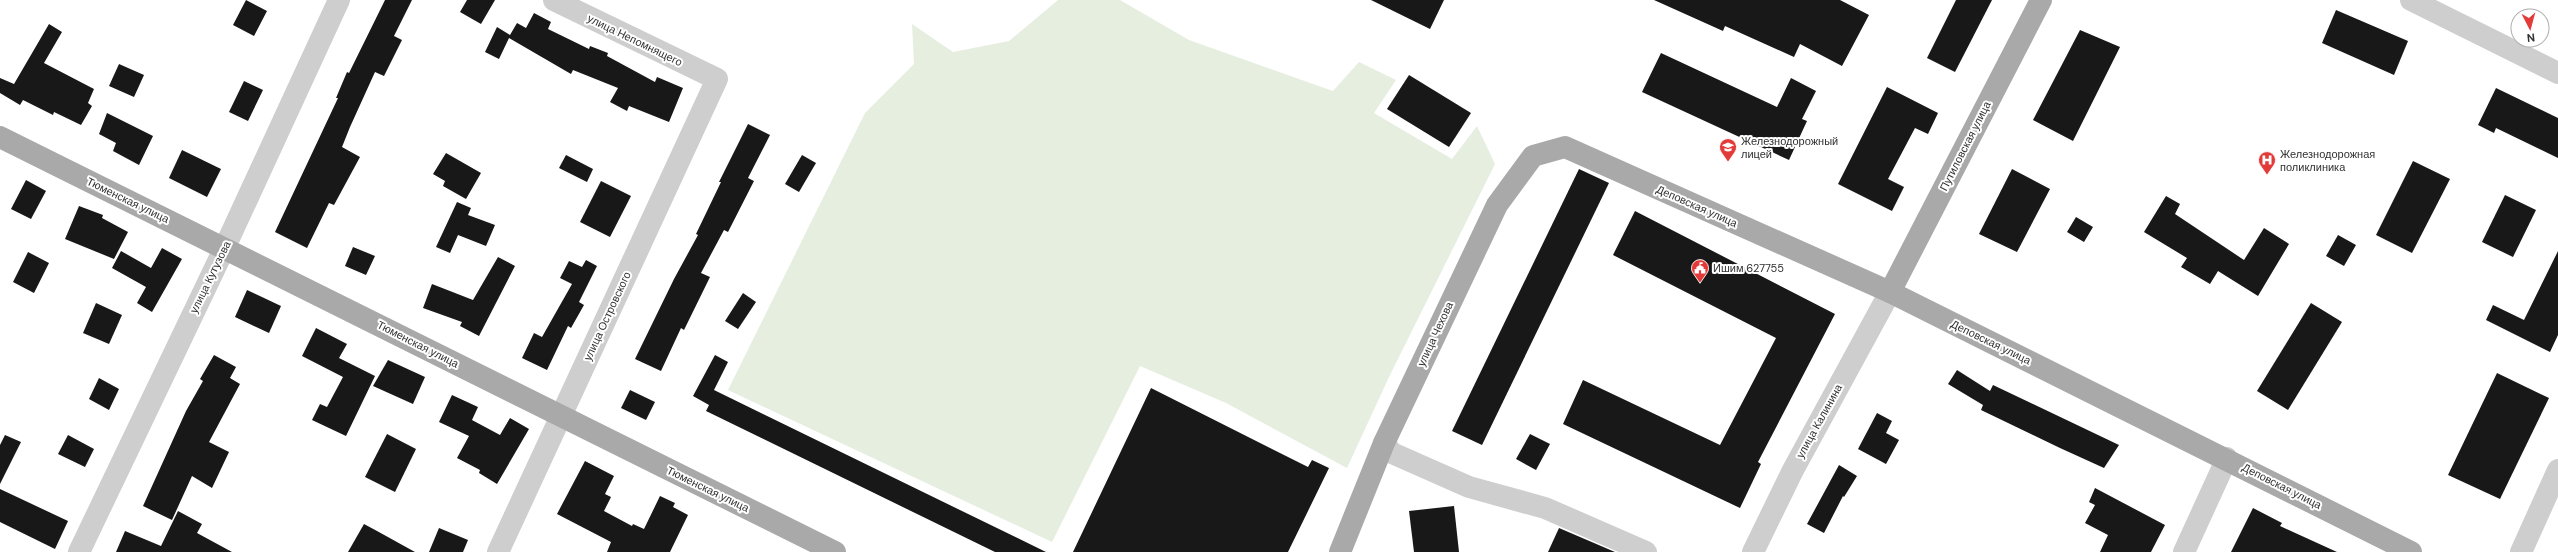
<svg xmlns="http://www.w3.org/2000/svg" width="2558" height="552" font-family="'DM Sans',sans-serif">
<rect width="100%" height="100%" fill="#fff"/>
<path fill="#e6eee0" d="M1058 0H1120L1189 40 1333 91 1359 62 1396 80 1374 113 1452 159 1477 126 1495 164 1389 377 1347 468 1226 403 1140 366 1052 542 728 390 865 113 914 64 912 24 953 52 1009 41Z"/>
<g fill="#181818">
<path d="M246 0 267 11 254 36 233 25Z"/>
<path d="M385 0H412L394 36 402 40 384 76 375 72 350 127 342 147 360 157 334 205 329 203 307 248 275 232 338 98H336L347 72 349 73Z"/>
<path d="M467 0H495L481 24 460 12Z"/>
<path d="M1371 0H1444L1430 29Z"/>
<path d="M1654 0H1840L1869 15 1842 66 1800 44 1794 57 1725 26 1723 31Z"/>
<path d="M1956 0H1992L1955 72 1927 58Z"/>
<path d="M2336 10 2408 41 2394 75 2322 43Z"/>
<path d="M534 13 551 22 548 29 589 49 590 46 608 53 607 56 655 82 657 77 683 88 669 122 629 106 627 111 610 102 618 88 573 70 571 74 509 38 499 59 485 52 497 27 510 35 517 23 526 28Z"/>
<path d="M49 24 62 32 44 63 94 89 88 103 92 106 81 125 54 112 53 115 23 100 20 105 0 93V78L14 84Z"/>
<path d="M2080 30 2120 47 2073 141 2033 120Z"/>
<path d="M1661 53 1777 107 1791 78 1816 91 1802 119 1807 121 1789 160 1642 92Z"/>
<path d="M119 64 144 75 134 97 109 86Z"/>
<path d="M1409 75 1471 113 1449 147 1387 109Z"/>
<path d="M244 81 263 90 248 121 229 112Z"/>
<path d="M1887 87 1938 113 1928 134 1915 128 1888 179 1904 187 1892 211 1838 184Z"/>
<path d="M2496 88 2558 118V158L2496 128 2494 133 2478 125Z"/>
<path d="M107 113 153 136 139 165 113 151 116 143 99 134Z"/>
<path d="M748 124 770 135 748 178 754 181 728 232 724 230 701 273 710 277 684 330 681 328 661 371 635 359 674 279 698 235 696 234 721 182H719Z"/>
<path d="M182 150 221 169 207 197 169 178Z"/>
<path d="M446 153 481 173 466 199 443 186 445 181 433 174Z"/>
<path d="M566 155 593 169 587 182 559 168Z"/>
<path d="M802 155 816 163 799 192 785 184Z"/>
<path d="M2413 161 2450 179 2412 253 2376 235Z"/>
<path d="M1579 169 1609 183 1482 445 1452 431Z"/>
<path d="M2012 169 2050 189 2017 252 1979 234Z"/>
<path d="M26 180 46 191 31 219 11 209Z"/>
<path d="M601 181 631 196 610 237 580 222Z"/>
<path d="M2505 195 2536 210 2513 257 2482 242Z"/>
<path d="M2166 196 2180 204 2175 214 2244 260 2264 228 2289 244 2258 296 2218 271 2210 284 2181 267 2187 258 2144 232Z"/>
<path d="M457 202 471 208 468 215 495 225 486 246 458 235 450 253 436 247Z"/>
<path d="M79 206 103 215 102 218 128 232 114 259 65 239Z"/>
<path d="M1635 211 1835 314 1758 462 1761 464 1740 508 1563 424 1583 380 1720 445 1776 338 1613 255Z"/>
<path d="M2076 217 2093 227 2084 242 2067 232Z"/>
<path d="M2338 235 2356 245 2344 266 2326 256Z"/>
<path d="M353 247 375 256 366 275 345 266Z"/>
<path d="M162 248 182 259 152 312 137 303 146 287 112 268 121 251 151 268Z"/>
<path d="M2558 251V335L2550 352 2486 320 2493 305 2524 320Z"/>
<path d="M28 252 49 263 34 293 13 282Z"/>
<path d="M498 257 515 266 479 336 460 326 462 322 423 308 432 284 473 300Z"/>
<path d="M586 260 597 266 579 302 584 305 571 328 568 326 547 370 522 358 534 333 542 337 572 284 560 278 569 261 582 267Z"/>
<path d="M247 290 281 306 269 333 235 317Z"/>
<path d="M743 293 756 302 738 329 725 321Z"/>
<path d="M96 303 122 315 109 344 83 333Z"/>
<path d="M2311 303 2342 322 2288 410 2257 391Z"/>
<path d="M316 328 347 344 339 358 375 376 346 436 312 420 320 404 327 407 343 377 302 356Z"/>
<path d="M214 355 236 367 230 378 240 384 209 442 229 452 212 488 192 476 172 520 143 506 186 411 203 381 200 379Z"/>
<path d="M715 355 728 362 714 390 1046 552H995L706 411 709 405 693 396Z"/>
<path d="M388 360 425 377 413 404 373 386Z"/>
<path d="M1957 370 1990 391 1993 385 2119 445 2104 468 2060 448 1981 410 1983 405 1948 384Z"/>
<path d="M2497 373 2549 398 2500 499 2448 475Z"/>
<path d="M99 378 119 389 109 410 89 399Z"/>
<path d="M1151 388 1308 467 1312 460 1329 468 1288 552H1073Z"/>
<path d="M630 390 655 402 646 420 621 408Z"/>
<path d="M452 395 478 407 472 420 500 435 510 418 529 429 497 484 479 473 480 470 457 458 469 436 439 422Z"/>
<path d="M1877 413 1892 421 1886 433 1899 440 1886 464 1858 449Z"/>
<path d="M387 434 416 449 395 492 365 477Z"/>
<path d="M1530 434 1550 444 1536 470 1516 459Z"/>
<path d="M5 435 21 442 0 484V445Z"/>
<path d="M68 435 94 449 85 467 58 454Z"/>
<path d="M585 461 614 476 605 494 611 497 604 511 632 526 633 524 644 529 660 496 675 503 673 507 688 515 670 552H607L611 542 557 514Z"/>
<path d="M1839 465 1857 476 1844 497 1843 496 1824 533 1807 524Z"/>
<path d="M2095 488 2165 525 2151 552H2100L2108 535 2085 523 2095 505 2089 502Z"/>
<path d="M0 489 68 521 55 549 0 522Z"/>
<path d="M1454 506 1459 552H1414L1409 511Z"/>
<path d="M2253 508 2282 523 2280 526 2337 552H2231Z"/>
<path d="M178 511 202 524 197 533 232 552H116L125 531 161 546Z"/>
<path d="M364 524 377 531 415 552H348Z"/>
<path d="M439 528 468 540 463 552H429Z"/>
<path d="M1559 528 1615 552H1548Z"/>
</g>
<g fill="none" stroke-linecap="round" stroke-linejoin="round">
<g stroke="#cecece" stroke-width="22">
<path d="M2411 0 2558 73"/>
<path d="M1384 443 1392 453 1469 487 1545 508 1646 552"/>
<path d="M79 552 225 247 339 0"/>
<path d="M498 552 717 79 554 0"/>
<path d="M1753 552 1793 470 1890 292"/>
<path d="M2184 552 2227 458"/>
<path d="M2521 552 2558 470"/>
</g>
<g stroke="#a9a9a9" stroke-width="22">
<path d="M0 137C279 273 556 415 835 552"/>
<path d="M1890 292 2041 0"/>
<path d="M1340 552 1384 443 1497 205 1533 156 1565 147 1890 292 2411 552"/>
</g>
</g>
<defs>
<g id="university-pin" transform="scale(0.9)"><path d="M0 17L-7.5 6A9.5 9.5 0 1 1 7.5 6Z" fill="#e33b39" stroke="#fff"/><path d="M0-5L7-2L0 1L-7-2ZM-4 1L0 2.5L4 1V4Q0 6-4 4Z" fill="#fff"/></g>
<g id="hospital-pin" transform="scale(0.9)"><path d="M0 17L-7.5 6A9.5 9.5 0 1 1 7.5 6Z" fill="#e33b39" stroke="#fff"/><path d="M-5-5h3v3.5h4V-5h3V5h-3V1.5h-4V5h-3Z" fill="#fff"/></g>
<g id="civic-pin" transform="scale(0.9)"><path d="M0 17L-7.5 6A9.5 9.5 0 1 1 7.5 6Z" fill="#e33b39" stroke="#fff"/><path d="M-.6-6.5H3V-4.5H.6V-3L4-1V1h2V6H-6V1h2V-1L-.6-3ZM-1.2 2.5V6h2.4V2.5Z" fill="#fff"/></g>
</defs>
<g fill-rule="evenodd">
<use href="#university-pin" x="1728" y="147"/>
<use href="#hospital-pin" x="2267" y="160"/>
<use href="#civic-pin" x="1700" y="268"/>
</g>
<g text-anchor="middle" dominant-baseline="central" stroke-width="4" stroke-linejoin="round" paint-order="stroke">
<g font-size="11" fill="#313131" stroke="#fff">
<text transform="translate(635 40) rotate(26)">улица Непомнящего</text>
<text transform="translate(1965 146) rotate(-63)">Путиловская улица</text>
<text transform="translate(128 200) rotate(26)">Тюменская улица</text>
<text transform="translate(1697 206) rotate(24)">Деповская улица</text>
<text transform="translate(210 277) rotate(-64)">улица Кутузова</text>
<text transform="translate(607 316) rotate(-65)">улица Островского</text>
<text transform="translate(1435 334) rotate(-65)">улица Чехова</text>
<text transform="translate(1991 342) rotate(26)">Деповская улица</text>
<text transform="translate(418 344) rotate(27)">Тюменская улица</text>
<text transform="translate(1819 421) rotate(-61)">улица Калинина</text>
<text transform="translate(2282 486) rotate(27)">Деповская улица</text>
<text transform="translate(708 489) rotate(26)">Тюменская улица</text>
</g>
<g font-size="11" fill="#313131" stroke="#fff" text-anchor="start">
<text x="1741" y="141">Железнодорожный<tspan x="1741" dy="13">лицей</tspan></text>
<text x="2280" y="154">Железнодорожная<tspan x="2280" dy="13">поликлиника</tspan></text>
<text x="1713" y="268">Ишим 627755</text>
</g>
</g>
<g transform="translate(2530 28) rotate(174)"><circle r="19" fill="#ffffff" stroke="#adadad"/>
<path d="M0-3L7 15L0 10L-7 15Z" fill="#e33b39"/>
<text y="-6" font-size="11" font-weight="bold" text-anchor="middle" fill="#313131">N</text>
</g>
</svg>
